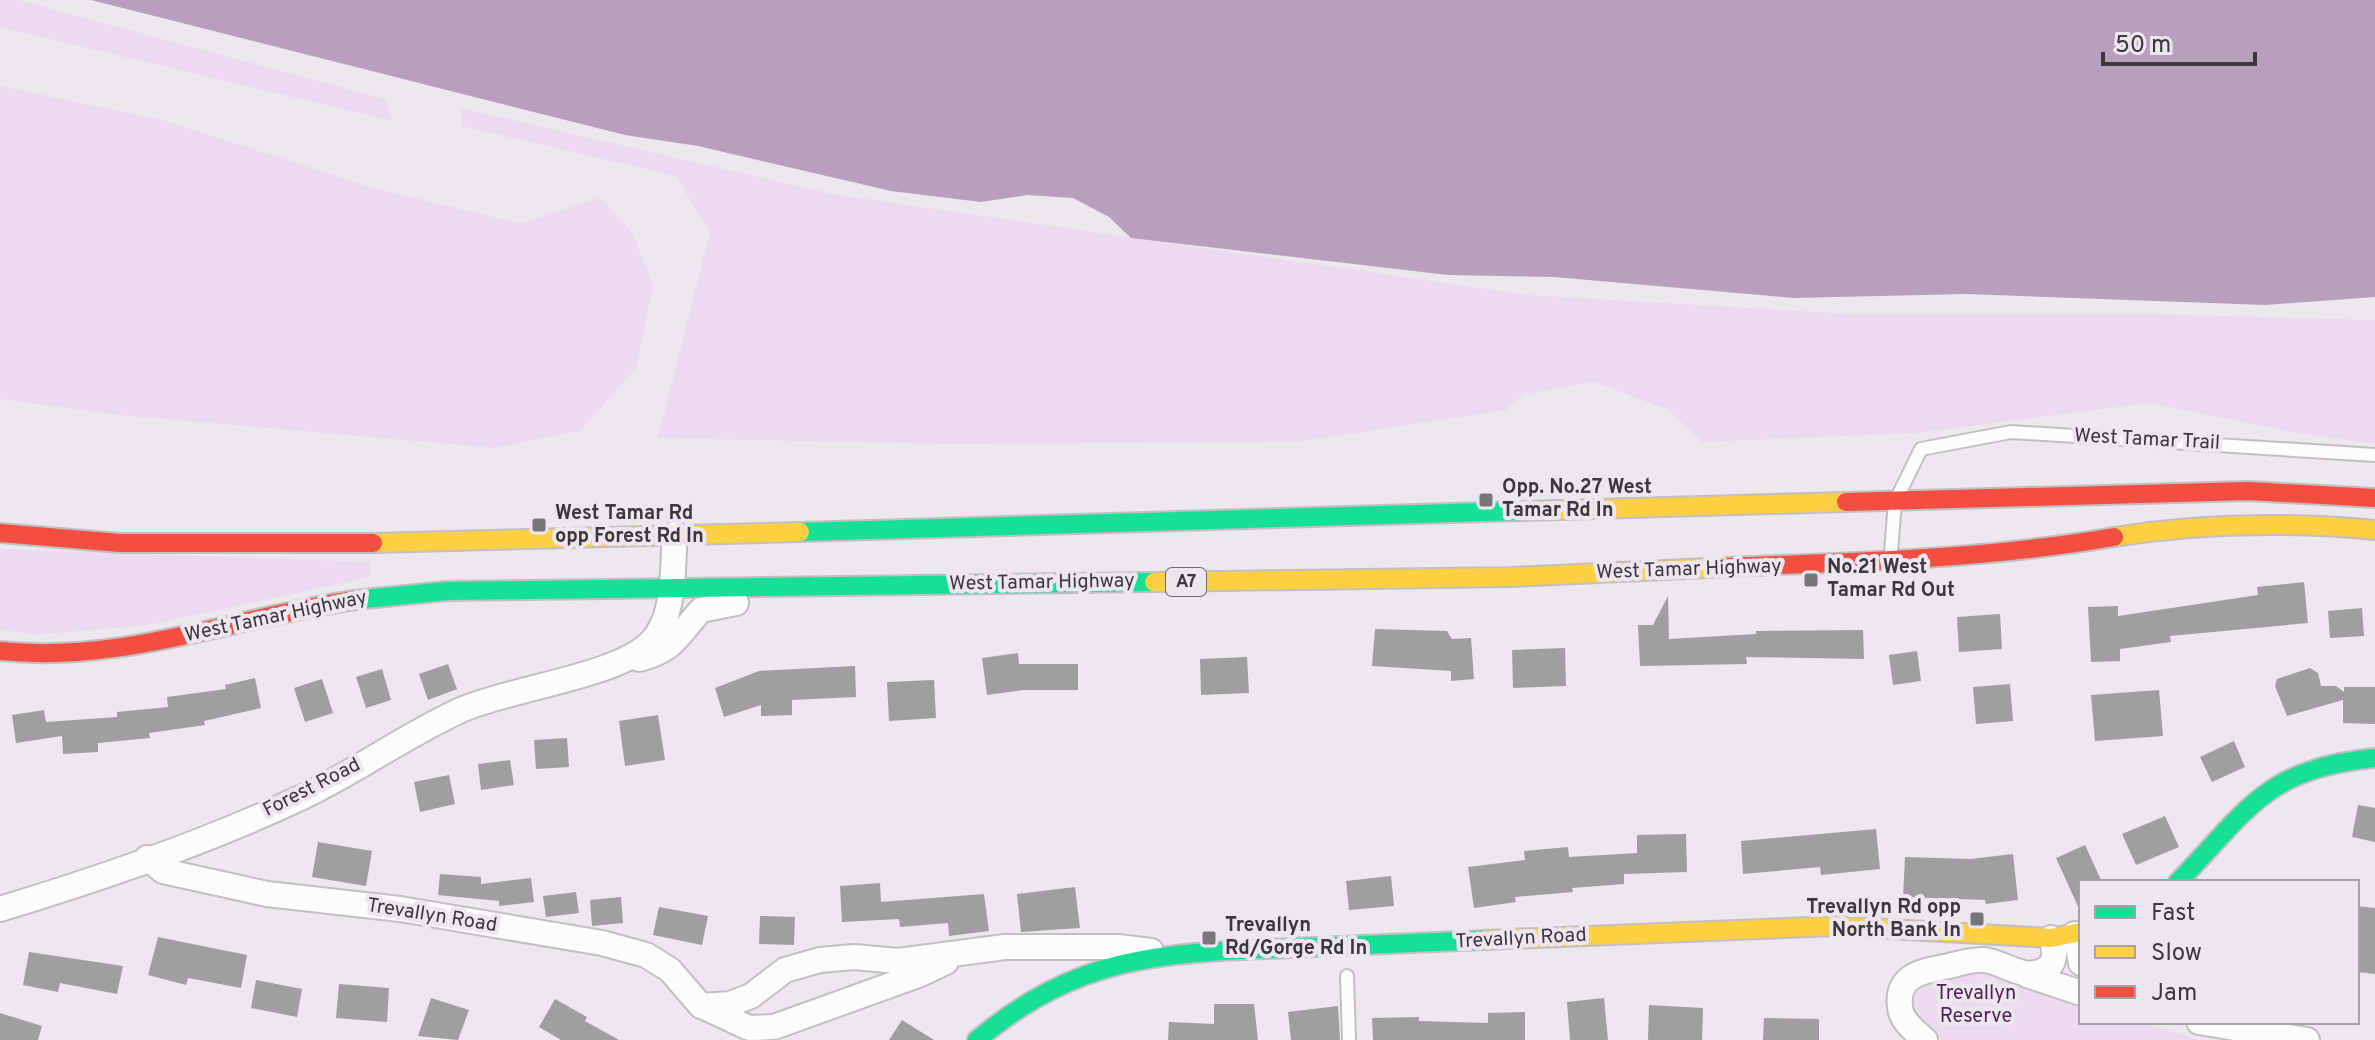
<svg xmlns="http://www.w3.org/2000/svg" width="2375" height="1040" font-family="Overpass,sans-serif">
<rect width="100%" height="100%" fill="#ece8ed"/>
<g fill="#ecdaf0">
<path d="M0 0H18L385 99 393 121 0 27Z"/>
<path d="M0 86 166 121 366 186 521 224 600 198 632 232 653 285 636 369 579 431 495 448 119 415 0 399Z"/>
<path d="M461 108 832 194 1528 295 1850 314H2148L2375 320V444L2293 432 2149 403 1916 433 1702 442 1669 410 1594 382 1524 394 1506 410 1296 442 951 444 658 438 710 233 676 176 462 126Z"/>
<path d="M0 549 370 562V577L149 625 33 635 0 629Z"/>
<path d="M1985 969 2081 1002V1022H2139L2199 1040H1942L1912 1013 1915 990 1929 978Z"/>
</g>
<path fill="#b89fbd" d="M91 0H2375V297L2265 305 1966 294 1794 298 1554 277 1448 275 1131 238 1109 217 1073 198 1028 195 981 202 891 191 698 146 625 135Z"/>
<g fill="#a19ea2">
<path d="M2304 582 2308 623 2170 636 2171 642 2120 649V661L2091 662 2088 607 2118 606V616L2258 595 2257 587Z"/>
<path d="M1668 596 1669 639 1756 634V631L1863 630 1864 659 1746 657 1747 664 1640 666 1638 625H1653Z"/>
<path d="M2362 608 2364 636 2330 638 2328 611Z"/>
<path d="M2000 614 2002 649 1959 652 1957 617Z"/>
<path d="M1375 629 1447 631 1452 639 1471 638 1474 679 1451 681V671L1372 666Z"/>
<path d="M1565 648 1566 686 1513 688 1512 650Z"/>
<path d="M1917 651 1921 681 1893 685 1889 655Z"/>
<path d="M1018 653 1019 664H1078V690H1023L987 695 982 658Z"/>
<path d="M1247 657 1249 693 1201 695 1200 659Z"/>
<path d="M448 664 457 689 428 700 419 674Z"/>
<path d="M855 666 856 697 792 700V715L761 716V705L724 717 715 688 759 671Z"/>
<path d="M2310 668 2318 673 2321 686H2336L2344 692V687H2375V724L2343 723V700L2287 716 2275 686 2277 679Z"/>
<path d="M382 669 391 700 366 708 356 677Z"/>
<path d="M255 678 261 708 204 721 205 725 149 733 150 738 98 743V752L63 754 62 736 16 743 12 715 44 710 46 722 117 717V712L168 707 167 697 226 689 225 685Z"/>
<path d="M322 679 333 713 305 722 294 688Z"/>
<path d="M934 680 936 718 889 721 887 682Z"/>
<path d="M2010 684 2013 721 1976 724 1973 687Z"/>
<path d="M2159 690 2163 736 2095 741 2091 695Z"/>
<path d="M658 715 665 760 625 766 619 721Z"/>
<path d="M567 738 569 767 536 769 534 740Z"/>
<path d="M2234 741 2245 767 2212 782 2200 757Z"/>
<path d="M510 760 514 785 481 790 478 764Z"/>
<path d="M449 775 455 804 420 812 414 782Z"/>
<path d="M2358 805 2375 808V842L2352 837Z"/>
<path d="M2165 816 2179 847 2136 865 2122 834Z"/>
<path d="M1876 829 1880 869 1821 875 1820 867 1743 874 1741 841Z"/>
<path d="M1686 834 1687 872 1624 874V884L1572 888 1573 892 1515 897 1516 902 1474 908 1468 867 1525 860 1524 851 1568 847 1569 857 1637 853V835Z"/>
<path d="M318 842 372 851 366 886 312 877Z"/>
<path d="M2085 845 2102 882H2081V913L2056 858Z"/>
<path d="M2013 854 2018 900 1986 904 1985 900 1903 897 1905 857 1970 859Z"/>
<path d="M440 874 481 877V884L531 878 534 902 499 906V901L438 895Z"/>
<path d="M1391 876 1394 906 1349 910 1346 881Z"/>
<path d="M880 883 881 902 984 894 989 931 949 936 948 923 900 927 899 919 842 922 840 886Z"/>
<path d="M1075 887 1080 928 1021 932 1017 894Z"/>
<path d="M576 892 579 913 546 917 543 896Z"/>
<path d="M621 897 623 923 592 926 590 900Z"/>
<path d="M2357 906 2375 908V974L2357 972Z"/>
<path d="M659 907 708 916 702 945 653 935Z"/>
<path d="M760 916 795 917 794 945 759 944Z"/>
<path d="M158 937 247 955 241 988 188 978 186 985 148 975Z"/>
<path d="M29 952 123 966 117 994 60 983 58 992 23 985Z"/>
<path d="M256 980 302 989 297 1017 251 1008Z"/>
<path d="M339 984 389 988 387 1022 336 1018Z"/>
<path d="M431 998 469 1010 458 1040 418 1036Z"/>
<path d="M1604 998 1608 1040H1570L1567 1002Z"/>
<path d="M555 999 587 1017 585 1021 619 1040H561L539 1027Z"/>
<path d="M1214 1004H1254L1258 1040H1168L1169 1022 1214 1024Z"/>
<path d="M1649 1005 1703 1008 1702 1040H1648Z"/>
<path d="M1338 1006 1340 1040H1291L1288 1012Z"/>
<path d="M1525 1012V1040H1373L1372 1018 1419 1017V1021L1488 1023V1013Z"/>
<path d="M0 1013 42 1026 38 1040H0Z"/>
<path d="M1764 1018 1819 1019V1040H1763Z"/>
<path d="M902 1020 934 1040H889Z"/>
</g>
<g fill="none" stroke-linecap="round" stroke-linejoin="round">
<g stroke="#c2bfc2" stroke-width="16">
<g id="lane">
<path d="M1891 552 1895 502 1921 449 2011 432 2375 455"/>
<path d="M1347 976 1349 1040"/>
</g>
</g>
<g stroke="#c2bfc2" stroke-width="28">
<g id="street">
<path d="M639 659C675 650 678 635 701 610L736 603"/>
<path d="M147 858 163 871 267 894 400 909 602 943 646 955 670 970 701 1006 730 1004 751 996 785 970 820 960 854 957 898 961 1005 947H1118L1151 951"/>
<path d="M0 909C99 879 202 844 296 800 353 774 404 736 461 710 511 688 614 677 649 644 676 619 672 569 675 534"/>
<path d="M2075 934 2081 963"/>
<path d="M2027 975 2081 993"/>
<path d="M704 1007 749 1028 774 1027 921 974 946 962"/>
<path d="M2199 1022 2307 1040"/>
<path d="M1925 1040C1915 1031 1901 1021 1900 1007 1896 974 1924 971 1949 966 1960 963 1974 959 1985 960 2005 963 2024 981 2044 970 2057 964 2055 949 2051 938"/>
</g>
</g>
<g stroke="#c2bfc2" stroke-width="22">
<g id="fast">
<path d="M800 532 1520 511"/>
<path d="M355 600 446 591 1154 582"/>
<path d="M2178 882C2249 809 2266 768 2375 758"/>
<path d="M977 1040C1080 954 1163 953 1290 948 1355 945 1420 943 1485 940"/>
</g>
</g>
<g stroke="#c2bfc2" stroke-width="22">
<g id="slow">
<path d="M1520 511 1846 502"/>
<path d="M2114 537C2200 523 2289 522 2375 530"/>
<path d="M373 543 800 532"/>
<path d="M1154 582 1511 577 1727 567"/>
<path d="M1485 940 1836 926 2051 938 2081 932"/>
</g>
</g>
<g stroke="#c2bfc2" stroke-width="22">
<g id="jam">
<path d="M1846 502 2248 491 2375 498"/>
<path d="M0 533 120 543H373"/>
<path d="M1727 567C1856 562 1987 559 2114 537"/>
<path d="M0 651C123 664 235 617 355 600"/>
</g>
</g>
<use href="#lane" stroke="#fcfcfc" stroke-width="12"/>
<use href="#street" stroke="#fcfcfc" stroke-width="24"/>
<use href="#fast" stroke="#16e098" stroke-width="18"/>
<use href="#slow" stroke="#ffcf43" stroke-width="18"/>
<use href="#jam" stroke="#f24e42" stroke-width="18"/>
</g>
<g fill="#797679" stroke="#ede6ef" stroke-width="3">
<rect x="1478" y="492" width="16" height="16" rx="4"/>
<rect x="531" y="517" width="16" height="16" rx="4"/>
<rect x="1803" y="572" width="16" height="16" rx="4"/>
<rect x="1969" y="911" width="16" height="16" rx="4"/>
<rect x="1201" y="930" width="16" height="16" rx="4"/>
</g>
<g text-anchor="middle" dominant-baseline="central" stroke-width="8" stroke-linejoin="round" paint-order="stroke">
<rect fill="#ede6ef" stroke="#706c71" stroke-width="2" x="1166" y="568" width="40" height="28" rx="6"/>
<g font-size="18" font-weight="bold" fill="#3b383b">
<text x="1186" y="582">A7</text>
</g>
<g font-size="20" fill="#3b383b" stroke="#ede6ef">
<text transform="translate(2147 440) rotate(3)">West Tamar Trail</text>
<text transform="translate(1689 570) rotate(-2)">West Tamar Highway</text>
<text transform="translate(1042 583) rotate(-1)">West Tamar Highway</text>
<text transform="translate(276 617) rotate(-12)">West Tamar Highway</text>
<text transform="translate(312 788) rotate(-27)">Forest Road</text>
<text transform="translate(432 916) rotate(9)">Trevallyn Road</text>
<text transform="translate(1521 939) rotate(-3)">Trevallyn Road</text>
</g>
<g font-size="20" font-weight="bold" fill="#3b383b" stroke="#ede6ef" text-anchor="start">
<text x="1502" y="488">Opp. No.27 West<tspan x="1502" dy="23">Tamar Rd In</tspan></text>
<text x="555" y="514">West Tamar Rd<tspan x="555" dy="23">opp Forest Rd In</tspan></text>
<text x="1827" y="568">No.21 West<tspan x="1827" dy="23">Tamar Rd Out</tspan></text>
<text x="1961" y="908" text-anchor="end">Trevallyn Rd opp<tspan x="1961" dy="23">North Bank In</tspan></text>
<text x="1225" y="926">Trevallyn<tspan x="1225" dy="23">Rd/Gorge Rd In</tspan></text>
</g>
<g font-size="20" fill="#4d2156" stroke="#ede6ef">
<text x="1976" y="994">Trevallyn<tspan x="1976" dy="23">Reserve</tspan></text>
</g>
</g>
<rect x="2079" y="880" width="280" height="144" fill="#ede6ef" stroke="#a6a0a7" stroke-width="2"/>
<rect x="2095" y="906" width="40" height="12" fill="#16e098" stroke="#a6a0a7" stroke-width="2"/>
<text x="2151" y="920" font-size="24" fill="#3b383b">Fast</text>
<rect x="2095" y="946" width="40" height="12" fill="#ffcf43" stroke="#a6a0a7" stroke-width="2"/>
<text x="2151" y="960" font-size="24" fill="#3b383b">Slow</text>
<rect x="2095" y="986" width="40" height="12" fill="#f24e42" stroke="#a6a0a7" stroke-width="2"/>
<text x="2151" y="1000" font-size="24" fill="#3b383b">Jam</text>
<path d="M2103 52v12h152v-12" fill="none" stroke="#3b383b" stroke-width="4"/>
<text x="2115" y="52" font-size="24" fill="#3b383b" stroke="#ede6ef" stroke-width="6" paint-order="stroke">50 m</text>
</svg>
